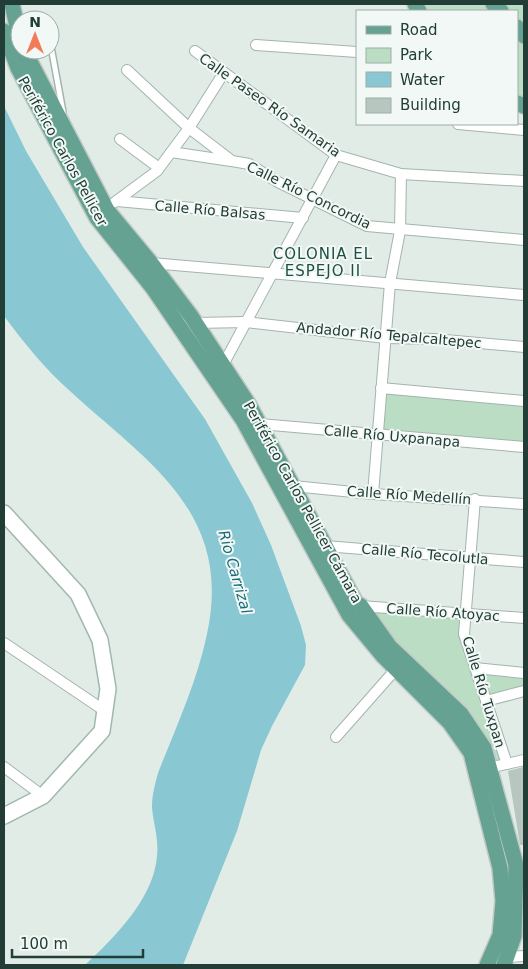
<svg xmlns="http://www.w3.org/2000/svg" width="528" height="969" font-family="'DejaVu Sans',sans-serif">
<rect width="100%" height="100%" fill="#e1ece7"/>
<g fill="#baddc3">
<path d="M415 4H524V106L517 103V11H419Z"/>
<path d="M381 388 524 401V447L376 434Z"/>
<path d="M361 606 466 614 464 634 475 667 524 673V692L486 702 507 764 490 768Z"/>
</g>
<path fill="#89c8d2" d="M4 106 26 151 83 247 205 419 252 503 271 545 301 626 306 645 305 665 272 726 261 750 237 831 183 965H85C115 937 154 898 157 856 159 838 153 823 152 807 152 795 155 784 158 773 176 727 197 682 207 634 233 513 149 463 71 392 46 370 24 343 4 316Z"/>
<path fill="#0003" d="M524 767V851L510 771Z"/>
<path fill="#b7c7c0" d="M524 767V845H520L508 771Z"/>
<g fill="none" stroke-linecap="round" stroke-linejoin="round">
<g stroke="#a4b4ae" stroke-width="8">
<path id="service" d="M50 41 63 112"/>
</g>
<g stroke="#a4b4ae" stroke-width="12">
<g id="minor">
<path d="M256 45 357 52"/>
<path d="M195 51 336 155 401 174 524 181"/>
<path d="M127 70 189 128 232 161 249 164 276 181 367 226 524 240"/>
<path d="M458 124 524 130"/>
<path d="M120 139 159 168"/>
<path d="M171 152 231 161"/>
<path d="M117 201 303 218"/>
<path d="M115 202 157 171 189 128 223 74"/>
<path d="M151 263 524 295"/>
<path d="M195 323 246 322 386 338 434 339 524 347"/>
<path d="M223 365 336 155"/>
<path d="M381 388 524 401"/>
<path d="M260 424 524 447"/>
<path d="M293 486 373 494 524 504"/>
<path d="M373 494 390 283 400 231 401 174"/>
<path d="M475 499 464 634 507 764"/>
<path d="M325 546 524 562"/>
<path d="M361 606 524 618"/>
<path d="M4 643 105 711"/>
<path d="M475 668 524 673"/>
<path d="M486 701 524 691"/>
<path d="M336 737 396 669"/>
<path d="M4 767 43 796"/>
<path d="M484 769 524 760"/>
<path d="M507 957 524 956"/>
</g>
</g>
<g stroke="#a0b8af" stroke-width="18">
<path id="secondary" d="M4 513 78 594 100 640 108 689 102 731 43 796 4 816"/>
</g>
<g stroke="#c1c9c6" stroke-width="18">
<g id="primary">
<path d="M12 4 20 40"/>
<path d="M415 4 419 11"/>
<path d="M493 4 501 11"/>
<path d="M517 27 524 36"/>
<path d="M4 31 18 68 97 218 153 288 243 420 349 615 383 656 450 723 471 753 500 868 503 901 500 935 487 965"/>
<path d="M24 50 107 210 151 263 191 316 249 405 356 603 361 606 390 647 461 714 484 748 516 865 514 936 504 965"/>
<path d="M517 103 524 106"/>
</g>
</g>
<use href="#service" stroke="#fff" stroke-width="5"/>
<use href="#minor" stroke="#fff" stroke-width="10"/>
<use href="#secondary" stroke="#fff" stroke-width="15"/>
<use href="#primary" stroke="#65a291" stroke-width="15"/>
</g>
<g text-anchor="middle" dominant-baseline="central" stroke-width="4" stroke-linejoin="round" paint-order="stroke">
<g font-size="14" fill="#213d35" stroke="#f2f8f5">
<text transform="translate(270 105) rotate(35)">Calle Paseo Río Samaria</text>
<text transform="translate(63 151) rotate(61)">Periférico Carlos Pellicer</text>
<text transform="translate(309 195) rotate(26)">Calle Río Concordia</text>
<text transform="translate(210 210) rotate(5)">Calle Río Balsas</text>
<text transform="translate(389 335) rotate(5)">Andador Río Tepalcaltepec</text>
<text transform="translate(392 436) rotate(5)">Calle Río Uxpanapa</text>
<text transform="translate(409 495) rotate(4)">Calle Río Medellín</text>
<text transform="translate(303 502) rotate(61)">Periférico Carlos Pellicer Cámara</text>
<text transform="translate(425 554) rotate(5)">Calle Río Tecolutla</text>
<text transform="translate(443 612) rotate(4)">Calle Río Atoyac</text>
<text transform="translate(484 692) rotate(73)">Calle Río Tuxpan</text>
</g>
<g font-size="15" letter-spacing="1" fill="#1d4f42" stroke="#f2f8f5">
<text x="323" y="254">COLONIA EL<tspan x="323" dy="17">ESPEJO II</tspan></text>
</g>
<g font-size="15" font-style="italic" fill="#1b6c7a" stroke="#f2f8f5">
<text transform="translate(235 572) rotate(74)">Rio Carrizal</text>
</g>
</g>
<rect width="528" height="969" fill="none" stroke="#213d35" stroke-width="10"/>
<rect x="356" y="10" width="162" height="115" fill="#f2f8f5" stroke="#9eada8"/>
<rect x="366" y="26" width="25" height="8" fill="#65a291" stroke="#9eada8"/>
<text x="400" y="35" font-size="15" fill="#213d35">Road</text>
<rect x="366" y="48" width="25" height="15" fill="#baddc3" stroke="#9eada8"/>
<text x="400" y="60" font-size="15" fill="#213d35">Park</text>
<rect x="366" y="72" width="25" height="15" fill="#89c8d2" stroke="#9eada8"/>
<text x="400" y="85" font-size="15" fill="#213d35">Water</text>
<rect x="366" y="98" width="25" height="15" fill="#b7c7c0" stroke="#9eada8"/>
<text x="400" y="110" font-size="15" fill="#213d35">Building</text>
<g transform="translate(35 35)"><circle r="24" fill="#f2f8f5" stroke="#9eada8"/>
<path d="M0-4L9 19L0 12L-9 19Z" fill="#f37b58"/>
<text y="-8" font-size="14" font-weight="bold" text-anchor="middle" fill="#213d35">N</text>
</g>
<path d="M12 949v8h131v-8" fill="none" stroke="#213d35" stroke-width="2.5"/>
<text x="20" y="949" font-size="15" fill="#213d35" stroke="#f2f8f5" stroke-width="4" paint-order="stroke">100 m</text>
</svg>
